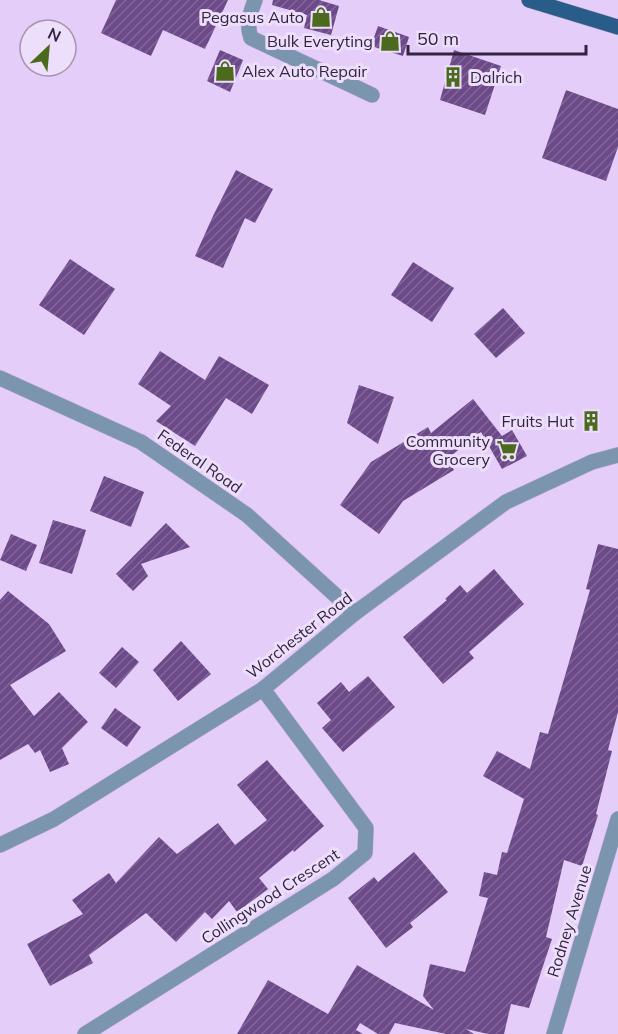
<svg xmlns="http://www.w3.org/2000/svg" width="618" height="1034" font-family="Mulish,sans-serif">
<defs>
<pattern id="building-hatch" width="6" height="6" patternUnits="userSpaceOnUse" patternTransform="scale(1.5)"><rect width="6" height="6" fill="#6c4988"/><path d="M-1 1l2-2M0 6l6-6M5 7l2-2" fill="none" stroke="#826697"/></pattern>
</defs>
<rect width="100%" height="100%" fill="#e4cdf9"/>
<g fill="url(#building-hatch)">
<path d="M116 0H228L205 49 163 30 151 56 101 33Z"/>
<path d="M273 0H319L339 6 331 35 304 28 307 15 272 5Z"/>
<path d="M378 26 409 37 403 56 371 46Z"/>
<path d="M220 50 243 60 230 92 207 81Z"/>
<path d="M454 50 501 66 485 115 440 100Z"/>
<path d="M566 90 618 109V147L606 181 542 158Z"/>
<path d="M236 170 273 189 255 223 245 218 223 268 195 256 213 216Z"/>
<path d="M70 259 115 289 84 335 39 305Z"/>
<path d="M413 262 454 288 432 322 391 295Z"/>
<path d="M503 308 525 333 496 358 474 334Z"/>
<path d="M160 351 205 380 219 356 269 385 252 414 226 398 195 446 156 421 171 406 138 384Z"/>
<path d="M359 385 394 397 378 444 347 423Z"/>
<path d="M473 399 502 436 512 430 527 456 502 469 481 432 447 459 454 470 403 501 379 534 340 505 371 462 428 427 431 433Z"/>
<path d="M104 476 144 492 131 527 90 511Z"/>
<path d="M53 520 86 530 72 574 39 563Z"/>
<path d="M166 523 190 547 141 564 148 576 133 591 116 574Z"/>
<path d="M11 534 37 545 26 571 0 560Z"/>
<path d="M598 544 618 549V712L608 750 612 751 596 814 598 815 582 866 564 860 546 937 552 939 529 1008 511 1004 504 1034H488L466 1029 474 1034H446L395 1023 389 1034H378L360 1023 356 1030 363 1034H237L268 980 328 1014 357 965 434 1010 423 996 430 964 465 972 488 898 479 896 484 872 497 875 502 852 507 853 524 799 483 776 497 751 530 769 540 732 548 734 590 590 586 589Z"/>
<path d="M494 569 524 604 469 652 474 658 443 684 403 637 447 600 445 599 460 585 467 593Z"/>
<path d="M8 591 49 624 66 651 10 685 34 716 59 692 88 722 62 748 69 764 50 772 40 750 35 753 28 744 0 760V600Z"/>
<path d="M181 641 211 674 178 701 153 670Z"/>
<path d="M122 647 139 662 116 688 99 673Z"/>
<path d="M368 676 395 707 343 752 322 728 331 720 317 703 341 682 349 692Z"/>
<path d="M115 708 141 727 127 747 101 728Z"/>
<path d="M267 760 324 826 294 852 293 850 259 878 268 889 237 912 229 901 212 919 205 912 176 942 146 913 89 955 93 963 50 986 27 944 83 914 72 900 109 873 116 883 159 837 177 854 218 823 235 845 267 820 237 785Z"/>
<path d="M414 852 448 892 410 923 413 927 386 948 348 898 374 877 378 882Z"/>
</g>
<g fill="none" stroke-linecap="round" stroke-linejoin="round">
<g stroke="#c0abd4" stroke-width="16">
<g id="minor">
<path d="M255 0C250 14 246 24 251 38L372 95"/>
<path d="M0 378 141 442 247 515 355 613"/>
<path d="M0 845 54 819 263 689 355 613 506 502 592 462 618 455"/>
<path d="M85 1034 333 879 365 853 366 828 263 689"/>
<path d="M554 1034 618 819"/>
</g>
</g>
<g stroke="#c0abd4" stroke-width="16">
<path id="major" d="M529 0 618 27"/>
</g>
<use href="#minor" stroke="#7b95af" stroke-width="15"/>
<use href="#major" stroke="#2a5c89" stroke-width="15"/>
</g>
<defs>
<g id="shop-bare" transform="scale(1.62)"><path d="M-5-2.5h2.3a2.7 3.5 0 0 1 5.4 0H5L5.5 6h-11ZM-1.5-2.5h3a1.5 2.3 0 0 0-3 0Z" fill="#4c6a1e" stroke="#eddefb" stroke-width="2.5" paint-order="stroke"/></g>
<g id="building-bare" transform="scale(1.62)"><path d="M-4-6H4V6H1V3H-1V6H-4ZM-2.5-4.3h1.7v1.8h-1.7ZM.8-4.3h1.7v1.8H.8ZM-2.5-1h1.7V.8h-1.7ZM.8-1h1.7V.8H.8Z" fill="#4c6a1e" stroke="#eddefb" stroke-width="2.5" paint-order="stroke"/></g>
<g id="supermarket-bare" transform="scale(1.62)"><path d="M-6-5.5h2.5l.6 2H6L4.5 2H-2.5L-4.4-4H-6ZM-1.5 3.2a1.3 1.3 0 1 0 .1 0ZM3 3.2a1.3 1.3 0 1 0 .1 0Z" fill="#4c6a1e" stroke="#eddefb" stroke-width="2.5" paint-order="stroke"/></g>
</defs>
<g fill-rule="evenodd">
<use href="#shop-bare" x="321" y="17"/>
<use href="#shop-bare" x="390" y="41"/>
<use href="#shop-bare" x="225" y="71"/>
<use href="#building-bare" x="453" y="77"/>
<use href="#building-bare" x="591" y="421"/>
<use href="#supermarket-bare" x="507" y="450"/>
</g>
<g text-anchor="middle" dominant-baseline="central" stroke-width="6" stroke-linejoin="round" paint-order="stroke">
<g font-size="16" fill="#32233f" stroke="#eddefb" text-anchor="end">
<text x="304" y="17">Pegasus Auto</text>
<text x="373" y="41">Bulk Everyting</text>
<text x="242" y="71" text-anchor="start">Alex Auto Repair</text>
<text x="470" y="77" text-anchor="start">Dalrich</text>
<text x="574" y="421">Fruits Hut</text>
<text x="490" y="441">Community<tspan x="490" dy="18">Grocery</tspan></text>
</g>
<g font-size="16" fill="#32233f" stroke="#eddefb">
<text transform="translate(200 461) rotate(35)">Federal Road</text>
<text transform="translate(299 635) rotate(-38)">Worchester Road</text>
<text transform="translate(270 896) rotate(-33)">Collingwood Crescent</text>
<text transform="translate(569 921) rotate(-73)">Rodney Avenue</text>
</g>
</g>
<g transform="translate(48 48) rotate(26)"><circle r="28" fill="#eddefb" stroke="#a293b0" stroke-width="1.5"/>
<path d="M0-4.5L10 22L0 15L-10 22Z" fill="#4c6a1e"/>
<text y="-9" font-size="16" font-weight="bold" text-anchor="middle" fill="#32233f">N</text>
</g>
<path d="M408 45v9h178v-9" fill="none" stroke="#32233f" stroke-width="3"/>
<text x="417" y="45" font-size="18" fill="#32233f" stroke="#eddefb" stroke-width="4.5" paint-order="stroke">50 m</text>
</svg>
